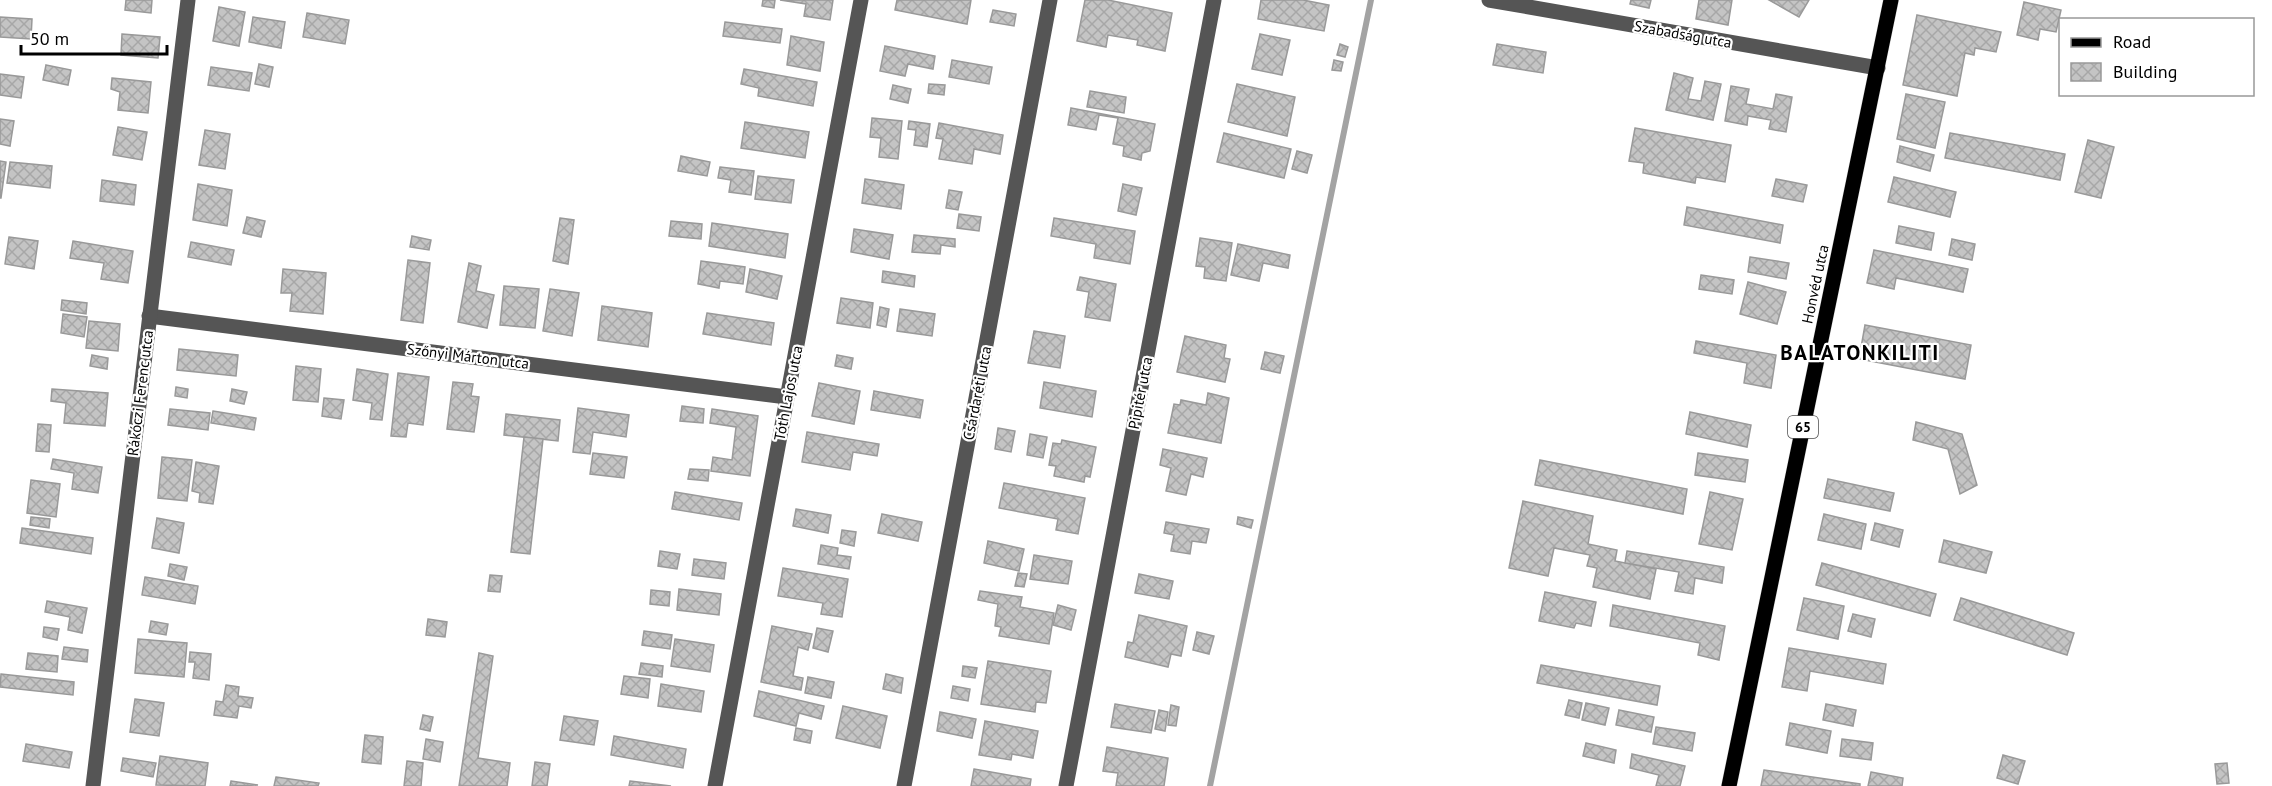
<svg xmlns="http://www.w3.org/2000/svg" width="2272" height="786" font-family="'PT Sans',sans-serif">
<defs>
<pattern id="building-cross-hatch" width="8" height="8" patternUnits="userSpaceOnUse" patternTransform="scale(1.5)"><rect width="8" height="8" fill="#c4c4c4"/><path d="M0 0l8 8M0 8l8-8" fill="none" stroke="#a7a7a7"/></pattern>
</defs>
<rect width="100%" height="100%" fill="#fff"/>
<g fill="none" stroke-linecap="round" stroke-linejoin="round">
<path stroke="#a3a3a3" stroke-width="6" d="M1210 786 1371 0"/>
</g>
<g fill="url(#building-cross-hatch)" stroke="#999" stroke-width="1.5">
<path d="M126 0H152L151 13 125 10Z"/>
<path d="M763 0H775L774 8 762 6Z"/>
<path d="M780 0H833L830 20 804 16 806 4Z"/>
<path d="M897 0H971L967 24 895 10Z"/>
<path d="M1085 0H1108L1172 13 1165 51 1137 45 1138 40 1108 35 1106 47 1077 41Z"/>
<path d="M1261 0H1303L1329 5 1324 31 1258 19Z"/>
<path d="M1631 0H1651L1649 8 1630 4Z"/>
<path d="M1699 0H1732L1728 25 1696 19Z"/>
<path d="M1769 0H1809L1799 17Z"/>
<path d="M2024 2 2061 10 2056 32 2040 29 2038 40 2017 35Z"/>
<path d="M219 7 245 12 239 46 213 41Z"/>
<path d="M993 10 1016 14 1014 26 990 22Z"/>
<path d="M307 13 349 20 345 44 303 37Z"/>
<path d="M1917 15 2001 32 1996 52 1975 48 1974 55 1965 53 1957 96 1903 85Z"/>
<path d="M0 17 32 19 31 39 0 37Z"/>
<path d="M253 17 285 22 281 48 249 42Z"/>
<path d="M725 22 782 29 780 43 723 36Z"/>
<path d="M122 34 160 37 158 58 121 55Z"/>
<path d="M1260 34 1290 40 1282 75 1252 69Z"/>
<path d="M791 36 824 42 820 71 787 65Z"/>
<path d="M1340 44 1348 47 1345 57 1337 55Z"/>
<path d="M1497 44 1546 52 1543 73 1493 65Z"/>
<path d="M885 46 935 56 933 69 908 64 905 76 880 71Z"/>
<path d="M952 60 992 67 989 84 949 77Z"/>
<path d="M1334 60 1343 62 1341 71 1332 70Z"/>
<path d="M259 64 273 67 269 87 255 84Z"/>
<path d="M46 65 71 70 68 85 43 80Z"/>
<path d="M211 67 252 73 249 91 208 85Z"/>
<path d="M744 69 817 82 813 106 758 96 759 88 741 84Z"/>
<path d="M1674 73 1693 78 1688 99 1701 101 1705 81 1721 84 1713 120 1666 110Z"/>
<path d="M0 74 24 77 21 98 0 95Z"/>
<path d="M112 78 151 82 148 113 118 110 120 92 111 89Z"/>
<path d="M929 84 945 85 944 95 928 93Z"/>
<path d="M1237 84 1295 97 1287 136 1228 122Z"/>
<path d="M893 85 911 89 908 103 890 99Z"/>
<path d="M1731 86 1749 89 1746 104 1773 109 1776 94 1792 97 1786 132 1769 129 1771 120 1748 116 1747 125 1725 121Z"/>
<path d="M1090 91 1126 97 1124 113 1087 107Z"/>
<path d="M1906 94 1945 102 1935 148 1897 139Z"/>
<path d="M1071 108 1155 124 1150 151 1142 153 1141 160 1123 156 1124 146 1113 144 1118 118 1099 115 1096 130 1068 125Z"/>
<path d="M872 118 902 121 898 159 879 157 881 138 870 137Z"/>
<path d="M0 119 14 121 10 146 0 144Z"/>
<path d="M909 121 930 124 927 147 914 145 916 130 908 129Z"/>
<path d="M745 122 809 132 805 158 741 148Z"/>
<path d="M939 123 1003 135 1000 154 974 149 972 164 939 159 943 139 936 138Z"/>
<path d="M118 127 147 132 142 160 113 155Z"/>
<path d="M1635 128 1731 145 1725 182 1696 177 1695 183 1643 173 1644 163 1629 161Z"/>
<path d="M205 130 230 134 225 169 199 165Z"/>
<path d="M1224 133 1291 149 1284 178 1217 162Z"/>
<path d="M1950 133 2065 154 2060 180 1945 158Z"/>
<path d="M2088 140 2114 147 2101 198 2075 192Z"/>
<path d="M1900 146 1934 155 1930 171 1897 162Z"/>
<path d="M1297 151 1312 155 1307 173 1292 169Z"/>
<path d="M681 156 710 162 707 176 678 171Z"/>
<path d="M0 161 6 162 1 198H0Z"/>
<path d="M10 162 52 166 50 188 7 183Z"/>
<path d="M720 167 754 171 751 195 729 192 731 180 718 178Z"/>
<path d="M758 176 794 180 791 203 755 199Z"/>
<path d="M1894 177 1956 192 1950 217 1888 202Z"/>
<path d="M865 179 904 185 901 209 862 203Z"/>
<path d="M1776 179 1807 185 1803 202 1772 196Z"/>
<path d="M102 180 136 185 134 205 100 201Z"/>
<path d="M198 184 232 190 227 226 193 220Z"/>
<path d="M1123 184 1142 188 1136 215 1118 211Z"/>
<path d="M949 190 962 192 958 210 946 208Z"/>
<path d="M1687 207 1783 225 1780 243 1684 225Z"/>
<path d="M959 214 981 217 979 231 957 228Z"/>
<path d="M247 217 265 221 261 237 243 233Z"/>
<path d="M560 218 574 220 568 264 553 261Z"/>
<path d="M1054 218 1135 231 1130 264 1094 258 1096 244 1051 236Z"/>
<path d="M671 221 702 224 701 239 669 236Z"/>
<path d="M712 223 788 234 785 258 709 246Z"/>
<path d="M1899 226 1934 233 1931 250 1896 243Z"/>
<path d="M854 229 893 235 889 259 851 252Z"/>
<path d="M914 235 955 239V247L941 245 940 254 912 252Z"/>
<path d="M412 236 431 240 429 250 410 247Z"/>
<path d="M9 237 38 241 34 269 5 264Z"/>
<path d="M1200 238 1232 243 1226 281 1204 278 1205 267 1196 266Z"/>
<path d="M1952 239 1975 244 1972 260 1949 255Z"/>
<path d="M73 241 133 251 128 283 101 279 104 263 70 258Z"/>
<path d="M191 242 234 250 231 265 188 257Z"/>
<path d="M1238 244 1290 255 1288 268 1263 263 1259 281 1231 275Z"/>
<path d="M1874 250 1968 269 1963 292 1896 278 1894 289 1867 283Z"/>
<path d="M1750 257 1789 263 1786 279 1748 272Z"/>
<path d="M408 260 430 263 423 323 401 320Z"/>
<path d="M701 261 745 267 743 284 720 281 719 288 698 284Z"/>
<path d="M469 263 481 266 476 291 494 295 487 328 458 322Z"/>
<path d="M283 269 326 273 323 314 290 311 292 293H281Z"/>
<path d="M750 269 782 276 777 299 746 292Z"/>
<path d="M883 271 915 276 914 287 882 282Z"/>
<path d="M1701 275 1734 280 1732 294 1699 289Z"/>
<path d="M1080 277 1116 284 1110 321 1085 317 1089 292 1077 290Z"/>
<path d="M1748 282 1786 292 1777 324 1740 314Z"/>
<path d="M504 286 539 289 535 328 500 325Z"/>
<path d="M550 289 579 293 572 336 543 331Z"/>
<path d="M841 298 873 303 870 328 837 323Z"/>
<path d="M62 300 87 303 86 314 61 310Z"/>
<path d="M602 306 652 313 648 347 598 340Z"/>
<path d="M880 307 889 309 886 327 877 325Z"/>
<path d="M900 309 935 314 932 336 897 331Z"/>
<path d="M707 313 774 323 771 345 703 334Z"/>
<path d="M63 314 87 317 84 337 61 333Z"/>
<path d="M89 321 120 324 118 351 86 348Z"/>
<path d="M1865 325 1971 345 1965 379 1859 359Z"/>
<path d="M1034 331 1065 336 1060 368 1028 363Z"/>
<path d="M1185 336 1226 345 1224 358 1230 359 1225 382 1177 372Z"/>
<path d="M1696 341 1776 355 1771 388 1744 383 1747 363 1694 353Z"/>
<path d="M179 349 238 355 236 376 177 370Z"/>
<path d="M1265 352 1284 356 1280 373 1261 369Z"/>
<path d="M92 355 108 358 107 369 90 366Z"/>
<path d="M837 355 853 358 851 369 835 366Z"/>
<path d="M296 366 321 369 318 402 293 400Z"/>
<path d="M357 369 388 374 382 420 370 419 372 403 353 400Z"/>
<path d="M398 373 429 377 423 425 408 423 406 437 391 436Z"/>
<path d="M453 382 473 384 471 396 479 397 474 432 447 429Z"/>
<path d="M1044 382 1096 391 1092 417 1040 408Z"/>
<path d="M819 383 860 391 854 424 812 416Z"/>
<path d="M176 387 188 389 187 398 175 396Z"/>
<path d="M52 389 108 393 105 426 64 423 66 403 51 401Z"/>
<path d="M232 389 247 392 244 404 230 401Z"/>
<path d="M874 391 923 400 920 418 871 410Z"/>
<path d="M1208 393 1229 398 1221 443 1168 433 1174 404 1180 405 1181 400 1206 405Z"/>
<path d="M324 398 344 400 341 419 322 416Z"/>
<path d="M682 406 704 409 703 423 680 421Z"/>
<path d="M578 408 629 415 626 437 593 432 590 454 573 452Z"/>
<path d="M170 409 210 413 208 430 168 425Z"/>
<path d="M712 409 758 416 750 476 711 471 713 457 732 460 736 427 710 423Z"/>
<path d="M213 411 256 418 254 430 211 423Z"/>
<path d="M1690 412 1751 425 1747 447 1686 434Z"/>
<path d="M506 414 560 420 558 441 504 435Z"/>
<path d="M1916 422 1962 434 1977 485 1960 494 1948 449 1913 440Z"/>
<path d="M38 424 51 425 49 452 36 451Z"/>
<path d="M998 428 1015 431 1011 452 995 449Z"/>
<path d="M807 432 879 444 877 456 853 452 850 470 802 462Z"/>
<path d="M1030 434 1047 437 1043 458 1027 455Z"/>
<path d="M524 437 543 439 530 554 511 552Z"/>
<path d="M1062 440 1096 447 1090 477 1085 476 1084 482 1054 476 1056 466 1049 465 1053 443 1061 444Z"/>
<path d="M1163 449 1207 458 1203 477 1191 474 1186 495 1166 491 1171 468 1160 465Z"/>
<path d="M593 453 627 457 624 478 590 474Z"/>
<path d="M1698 453 1748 460 1745 482 1695 475Z"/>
<path d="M162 457 192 460 187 501 158 498Z"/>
<path d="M53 459 102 467 98 493 72 489 74 473 51 469Z"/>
<path d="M1540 460 1687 489 1683 514 1535 485Z"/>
<path d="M196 462 219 466 213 504 199 502 200 493 192 491Z"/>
<path d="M690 469 709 470 708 481 688 479Z"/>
<path d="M1828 479 1894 493 1890 511 1824 498Z"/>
<path d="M31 480 60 484 56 517 27 513Z"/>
<path d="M1004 483 1085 498 1078 534 1056 530 1058 519 999 508Z"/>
<path d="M675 492 742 503 739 520 672 509Z"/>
<path d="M1710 492 1743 499 1732 550 1699 544Z"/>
<path d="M1523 501 1593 516 1588 544 1617 550 1615 561 1656 569 1650 599 1593 587 1597 568 1587 566 1590 555 1554 548 1548 576 1509 568Z"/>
<path d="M796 509 831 515 828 533 793 526Z"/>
<path d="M882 514 922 522 918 541 878 533Z"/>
<path d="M1824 514 1866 524 1861 549 1818 540Z"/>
<path d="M31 517 50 519 49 528 30 525Z"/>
<path d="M1238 517 1253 520 1251 528 1237 524Z"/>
<path d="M157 518 184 523 179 553 152 548Z"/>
<path d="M1166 522 1209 529 1206 543 1192 541 1190 554 1171 551 1174 535 1164 533Z"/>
<path d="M1875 523 1903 530 1899 547 1871 540Z"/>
<path d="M22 528 93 538 91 554 20 543Z"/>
<path d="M842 530 856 532 854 546 840 543Z"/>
<path d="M1944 540 1992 552 1986 573 1939 562Z"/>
<path d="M988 541 1024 549 1019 571 984 563Z"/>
<path d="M821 545 838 548 837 555 851 557 849 569 818 564Z"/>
<path d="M660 551 680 554 677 569 658 566Z"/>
<path d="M1627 551 1724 567 1722 583 1695 578 1693 594 1675 591 1679 572 1625 563Z"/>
<path d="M1034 555 1072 561 1068 584 1030 579Z"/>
<path d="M694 559 726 563 724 579 692 575Z"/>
<path d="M1822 563 1936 594 1930 616 1816 585Z"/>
<path d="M170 564 187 567 184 580 168 576Z"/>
<path d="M783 568 848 579 842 617 821 614 823 603 778 596Z"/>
<path d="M1018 573 1027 574 1024 587 1015 586Z"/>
<path d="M1139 574 1173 581 1169 599 1135 593Z"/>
<path d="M490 575 502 576 500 592 488 591Z"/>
<path d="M145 577 198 586 195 604 142 595Z"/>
<path d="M679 589 721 594 719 615 677 610Z"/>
<path d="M651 590 670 592 669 606 650 604Z"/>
<path d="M980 591 1022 597 1020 607 1054 613 1049 644 999 636 1001 627 995 626 998 604 978 600Z"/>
<path d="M1545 592 1596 602 1591 626 1576 623 1574 628 1539 621Z"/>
<path d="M1804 598 1844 606 1838 639 1797 630Z"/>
<path d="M1961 598 2074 633 2067 655 1954 620Z"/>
<path d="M47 601 87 608 82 633 68 630 70 617 45 612Z"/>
<path d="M1058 605 1076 610 1071 630 1053 625Z"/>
<path d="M1613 605 1725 626 1719 660 1698 655 1700 643 1610 626Z"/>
<path d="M1853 614 1875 619 1871 637 1848 631Z"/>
<path d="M1139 615 1187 626 1181 656 1171 654 1168 667 1125 657 1128 642 1133 643Z"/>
<path d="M428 619 447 622 445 637 426 635Z"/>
<path d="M151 621 168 624 166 635 149 632Z"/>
<path d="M772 626 812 634 808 650 798 647 793 676 803 678 801 690 761 682Z"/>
<path d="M44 627 59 629 57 640 43 637Z"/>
<path d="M817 628 833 631 828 652 813 648Z"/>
<path d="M644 631 672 635 670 649 642 645Z"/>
<path d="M1197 632 1214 636 1209 654 1193 650Z"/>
<path d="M138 639 187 643 184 677 135 673Z"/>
<path d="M675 639 714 645 710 672 671 666Z"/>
<path d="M64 647 88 650 87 662 62 659Z"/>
<path d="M1789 648 1886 664 1883 684 1810 671 1807 691 1782 687Z"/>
<path d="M190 652 211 654 209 680 193 678 195 662H189Z"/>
<path d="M28 653 58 656 57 672 26 669Z"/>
<path d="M479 653 493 656 478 758 510 763 507 786H459Z"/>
<path d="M988 661 1051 671 1046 703 1036 702 1035 712 981 704Z"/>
<path d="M641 663 663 666 662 677 639 674Z"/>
<path d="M1541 665 1660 686 1657 705 1537 683Z"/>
<path d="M963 666 977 668 975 678 962 676Z"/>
<path d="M1 674 74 682 73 695 0 687Z"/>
<path d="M886 674 903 678 901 693 883 689Z"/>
<path d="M624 676 650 679 648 698 621 694Z"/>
<path d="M808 677 834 682 831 698 805 693Z"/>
<path d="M661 684 704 691 701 712 658 706Z"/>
<path d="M226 685 239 687 238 696 253 698 251 708 239 706 237 718 214 715 216 701 223 702Z"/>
<path d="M953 686 970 689 968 701 951 698Z"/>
<path d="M759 691 824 706 821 719 799 713 796 726 754 716Z"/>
<path d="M135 699 164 703 159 736 130 732Z"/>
<path d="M1569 700 1582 703 1579 718 1565 715Z"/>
<path d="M1586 703 1609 708 1605 725 1582 720Z"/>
<path d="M1115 704 1155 711 1151 733 1111 727Z"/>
<path d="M1826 704 1856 710 1853 726 1823 720Z"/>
<path d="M1171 705 1179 707 1176 726 1168 725Z"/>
<path d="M843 706 887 716 880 748 836 738Z"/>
<path d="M1159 710 1168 712 1165 731 1155 729Z"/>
<path d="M1619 710 1654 717 1651 732 1616 725Z"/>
<path d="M940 712 976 719 972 738 937 731Z"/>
<path d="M423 715 433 717 430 731 420 729Z"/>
<path d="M564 716 598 721 594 745 560 740Z"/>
<path d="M985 721 1038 731 1033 758 1012 754 1011 760 979 755Z"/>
<path d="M1790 723 1831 731 1827 753 1786 745Z"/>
<path d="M1656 727 1695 733 1692 751 1653 744Z"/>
<path d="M796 728 812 731 810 743 794 740Z"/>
<path d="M365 735 383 737 381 764 362 762Z"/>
<path d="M614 736 686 749 683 768 611 755Z"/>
<path d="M426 739 443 742 440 762 423 759Z"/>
<path d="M1842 739 1873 743 1871 760 1840 756Z"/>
<path d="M1586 743 1616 750 1614 763 1583 756Z"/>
<path d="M26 744 72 752 69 768 23 761Z"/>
<path d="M1107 747 1168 758 1164 786H1116L1118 773 1103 771Z"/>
<path d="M1632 754 1685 766 1680 786H1656L1659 775 1630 768Z"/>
<path d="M2003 755 2025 761 2018 784 1997 778Z"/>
<path d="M160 756 208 763 205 786 156 785Z"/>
<path d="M123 758 156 763 153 777 121 771Z"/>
<path d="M407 761 423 763 421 786H404Z"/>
<path d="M535 762 550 764 547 786H532Z"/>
<path d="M2227 763 2229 783 2217 784 2215 764Z"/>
<path d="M974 769 1031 779 1030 786H971Z"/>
<path d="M1764 770 1860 784V786H1761Z"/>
<path d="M1871 772 1903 778 1902 786H1868Z"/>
<path d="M276 777 319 783 318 786H274Z"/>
<path d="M231 781 258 785 230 786Z"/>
<path d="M630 781 671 786H629Z"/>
</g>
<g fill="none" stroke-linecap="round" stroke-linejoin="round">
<g stroke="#dbdbdb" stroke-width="16">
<path id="major" d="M1729 786 1891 0"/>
</g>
<g stroke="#555" stroke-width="15">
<path d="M1489 0 1878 68"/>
<path d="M149 316 787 397"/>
<path d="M93 786 188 0"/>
<path d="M715 786 861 0"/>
<path d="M904 786 1050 0"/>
<path d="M1066 786 1214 0"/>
</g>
<use href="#major" stroke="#000" stroke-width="15"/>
</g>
<g text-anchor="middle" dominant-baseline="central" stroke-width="4.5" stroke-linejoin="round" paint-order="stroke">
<rect fill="#fff" stroke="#4c4c4c" stroke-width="1.5" x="1788" y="416" width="30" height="22" rx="4.5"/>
<g font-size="14" font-weight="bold" fill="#000">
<text x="1803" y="427">65</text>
</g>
<g font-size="15" fill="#000" stroke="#fff">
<text transform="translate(1683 34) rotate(10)">Szabadság utca</text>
<text transform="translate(1815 284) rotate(-78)">Honvéd utca</text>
<text transform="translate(468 356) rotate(7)">Szőnyi Márton utca</text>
<text transform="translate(140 393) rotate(-83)">Rákóczi Ferenc utca</text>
<text transform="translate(788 393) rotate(-79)">Tóth Lajos utca</text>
<text transform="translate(977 393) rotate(-79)">Csárdaréti utca</text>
<text transform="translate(1140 393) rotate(-79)">Pipitér utca</text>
</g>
<g font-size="21" font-weight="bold" letter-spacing="1.5" fill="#000" stroke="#fff">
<text x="1860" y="352">BALATONKILITI</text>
</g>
</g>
<rect x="2059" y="18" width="195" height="78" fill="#ffffff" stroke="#999999" stroke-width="1.5"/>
<rect x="2071" y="38" width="30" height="9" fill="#000000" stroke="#999999" stroke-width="1.5"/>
<text x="2113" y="48" font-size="18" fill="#000000">Road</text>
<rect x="2071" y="63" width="30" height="18" fill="url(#building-cross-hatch)" stroke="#999999" stroke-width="1.5"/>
<text x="2113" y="78" font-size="18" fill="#000000">Building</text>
<path d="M21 45v9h146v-9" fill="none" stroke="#000000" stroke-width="3"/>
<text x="30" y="45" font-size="18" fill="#000000" stroke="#ffffff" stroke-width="4.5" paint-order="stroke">50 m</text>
</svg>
